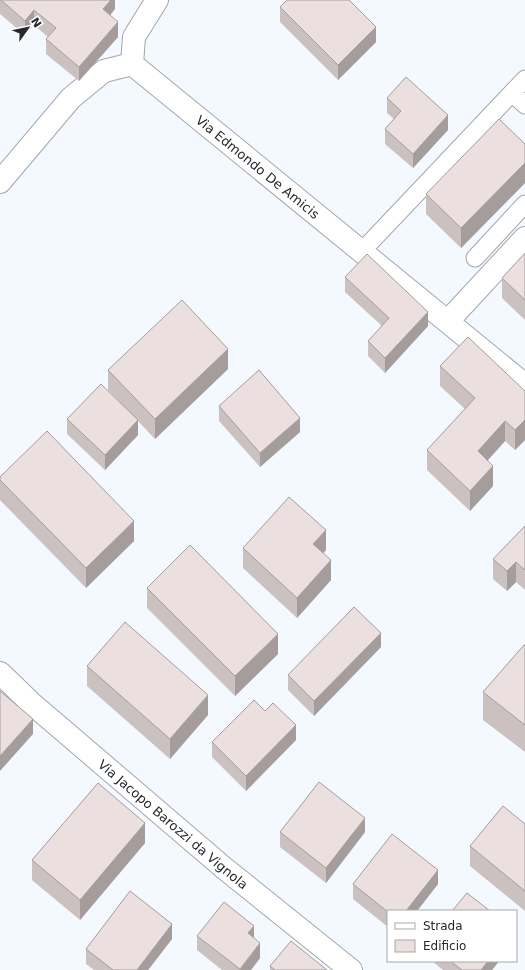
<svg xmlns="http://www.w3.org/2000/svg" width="525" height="970" font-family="'DejaVu Sans',sans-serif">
<rect width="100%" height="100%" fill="#f4f9ff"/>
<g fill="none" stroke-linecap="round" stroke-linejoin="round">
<g stroke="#a2a7ae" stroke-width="19">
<g id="lane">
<path d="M512 93 525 105"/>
<path d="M362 251 525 79"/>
<path d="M475 258 525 204"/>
</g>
</g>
<g stroke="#a2a7ae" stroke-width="24">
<g id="street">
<path d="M132 64 134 37 157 0"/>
<path id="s1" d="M0 182 71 98 104 71 132 64 525 385"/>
<path d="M448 321 525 238"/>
<path id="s2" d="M0 673 30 702 224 868 351 970"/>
</g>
</g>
<use href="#lane" stroke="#fff" stroke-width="17"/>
<use href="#street" stroke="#fff" stroke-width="22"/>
</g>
<g fill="#cac1c0">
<path d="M0 0H115V9L110 15 118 37 79 81 46 54V39L48 37 34 25 25 35 0 14Z"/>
<path d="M280 7 376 42 338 80 280 22Z"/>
<path d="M387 98 448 130 413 168 385 144V129L394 119 387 113Z"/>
<path d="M525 144V183L461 248 426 214V194Z"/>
<path d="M525 253V320L502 298V278Z"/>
<path d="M345 277 428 326 385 373 368 356V341L382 326 345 292Z"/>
<path d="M440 366 525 391V440L515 450 505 441 488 460 493 486 470 511 427 470V450L465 409 440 386Z"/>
<path d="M228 369 155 439 138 421V435L105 470 67 434V419L119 401 108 390V370Z"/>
<path d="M219 406 300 432 260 467 219 421Z"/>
<path d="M0 477 134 541 86 588 0 500Z"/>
<path d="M525 526V590L516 582 507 591 493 579V559Z"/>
<path d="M243 548 326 550 323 553 331 580 297 618 243 568Z"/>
<path d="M147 588 278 654 235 696 147 608Z"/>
<path d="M525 645V752L483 720V692Z"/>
<path d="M381 647 314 716 288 690V675Z"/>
<path d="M87 666 208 715 170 759 87 686Z"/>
<path d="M296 740 246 791 212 757V742Z"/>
<path d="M525 824V911L470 866V846Z"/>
<path d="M280 832H365L326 883 280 847Z"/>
<path d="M145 843 80 920 32 880V860Z"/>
<path d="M353 884H438L417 911H388V927L353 899Z"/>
<path d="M197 936 260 958 251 970H222L197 950Z"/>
<path d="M172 939 148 970H94L86 964V949Z"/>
<path d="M432 961H499L492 970H443Z"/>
<path d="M270 966 327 970H270Z"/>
</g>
<g fill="#a49d9c">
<path d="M111 0H115V9L103 24V9Z"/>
<path d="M34 10V25L25 35V21Z"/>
<path d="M118 22V37L79 81V67Z"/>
<path d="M376 27V42L338 80V65Z"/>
<path d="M448 115V130L413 168V154Z"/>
<path d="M525 163V183L461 248V228Z"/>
<path d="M428 312V326L385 373V358Z"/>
<path d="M228 349V369L155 439V419Z"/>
<path d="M300 418V432L260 467V453Z"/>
<path d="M138 420V435L105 470V455Z"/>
<path d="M525 420V440L515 450V430Z"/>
<path d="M505 421V441L478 471V451Z"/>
<path d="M493 466V486L470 511V491Z"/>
<path d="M134 521V541L86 588V568Z"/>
<path d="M326 530V550L313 564V544Z"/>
<path d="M331 560V580L297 618V598Z"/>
<path d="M516 562V582L507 591V571Z"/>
<path d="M381 633V647L314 716V701Z"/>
<path d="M278 634V654L235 696V676Z"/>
<path d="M208 695V715L170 759V739Z"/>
<path d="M33 719V734L0 771V756Z"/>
<path d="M296 725V740L246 791V776Z"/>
<path d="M365 818V832L326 883V868Z"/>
<path d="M145 823V843L80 920V900Z"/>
<path d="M438 870V884L417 911H406Z"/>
<path d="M172 924V939L148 970H137Z"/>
<path d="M254 926V940L248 933Z"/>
<path d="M260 943V958L251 970H240Z"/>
<path d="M488 961H499L492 970H481Z"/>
</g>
<g fill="#ebe0df" stroke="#a49d9c">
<path d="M1 0H111L103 9 118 22 79 67 46 39 56 28 34 10 25 21Z"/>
<path d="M287 0H349L376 27 338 65 280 7Z"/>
<path d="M406 77 448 115 413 154 385 129 401 111 387 98Z"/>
<path d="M499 119 525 144V163L461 228 426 194Z"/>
<path d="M525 253V300L502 278Z"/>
<path d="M367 254 428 312 385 358 368 341 389 318 345 277Z"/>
<path d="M182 300 228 349 155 419 108 370Z"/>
<path d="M468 337 525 391V420L515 430 505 421 478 451 493 466 470 491 427 450 475 398 440 366Z"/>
<path d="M259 370 300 418 260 453 219 406Z"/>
<path d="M101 384 138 420 105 455 67 419Z"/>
<path d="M47 431 134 521 86 568 0 480V477Z"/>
<path d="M289 497 326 530 313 544 331 560 297 598 243 548Z"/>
<path d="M525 526V570L516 562 507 571 493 559Z"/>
<path d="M190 545 278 634 235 676 147 588Z"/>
<path d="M354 607 381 633 314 701 288 675Z"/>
<path d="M125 622 208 695 170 739 87 666Z"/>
<path d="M524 645H525V725L483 692Z"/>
<path d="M0 691 33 719 0 756Z"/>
<path d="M254 700 265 711 273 703 296 725 246 776 212 742Z"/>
<path d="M319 782 365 818 326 868 280 832Z"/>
<path d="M98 783 145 823 80 900 32 860Z"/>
<path d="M503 806 525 824V891L470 846Z"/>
<path d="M392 834 438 870 406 911H388V912L353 884Z"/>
<path d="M130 891 172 924 137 970H113L86 949Z"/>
<path d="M467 893 490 911H452Z"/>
<path d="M224 902 254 926 248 933 260 943 240 969 197 936Z"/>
<path d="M291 941 327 970H275L270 966Z"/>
<path d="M450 961H488L481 970H462Z"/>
</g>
<g text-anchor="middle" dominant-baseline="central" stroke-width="3" stroke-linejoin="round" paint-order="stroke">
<g font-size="13" fill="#26282b" stroke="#fff">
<text stroke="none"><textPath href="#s1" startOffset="344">Via Edmondo De Amicis</textPath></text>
<text stroke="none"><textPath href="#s2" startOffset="230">Via Jacopo Barozzi da Vignola</textPath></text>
</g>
</g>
<rect x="387" y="910" width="130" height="52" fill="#ffffff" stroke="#a8a9aa"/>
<rect x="395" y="923" width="20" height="6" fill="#ffffff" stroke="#a8a9aa"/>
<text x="423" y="930" font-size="12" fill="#26282b">Strada</text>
<rect x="395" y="940" width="20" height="12" fill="#ebe0df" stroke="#a8a9aa"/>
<text x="423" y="950" font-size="12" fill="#26282b">Edificio</text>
<g transform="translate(28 28) rotate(57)" stroke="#ffffff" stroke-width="3" paint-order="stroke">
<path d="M0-3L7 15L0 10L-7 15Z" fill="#26282b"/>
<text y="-6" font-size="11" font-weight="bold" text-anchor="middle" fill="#26282b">N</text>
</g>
</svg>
